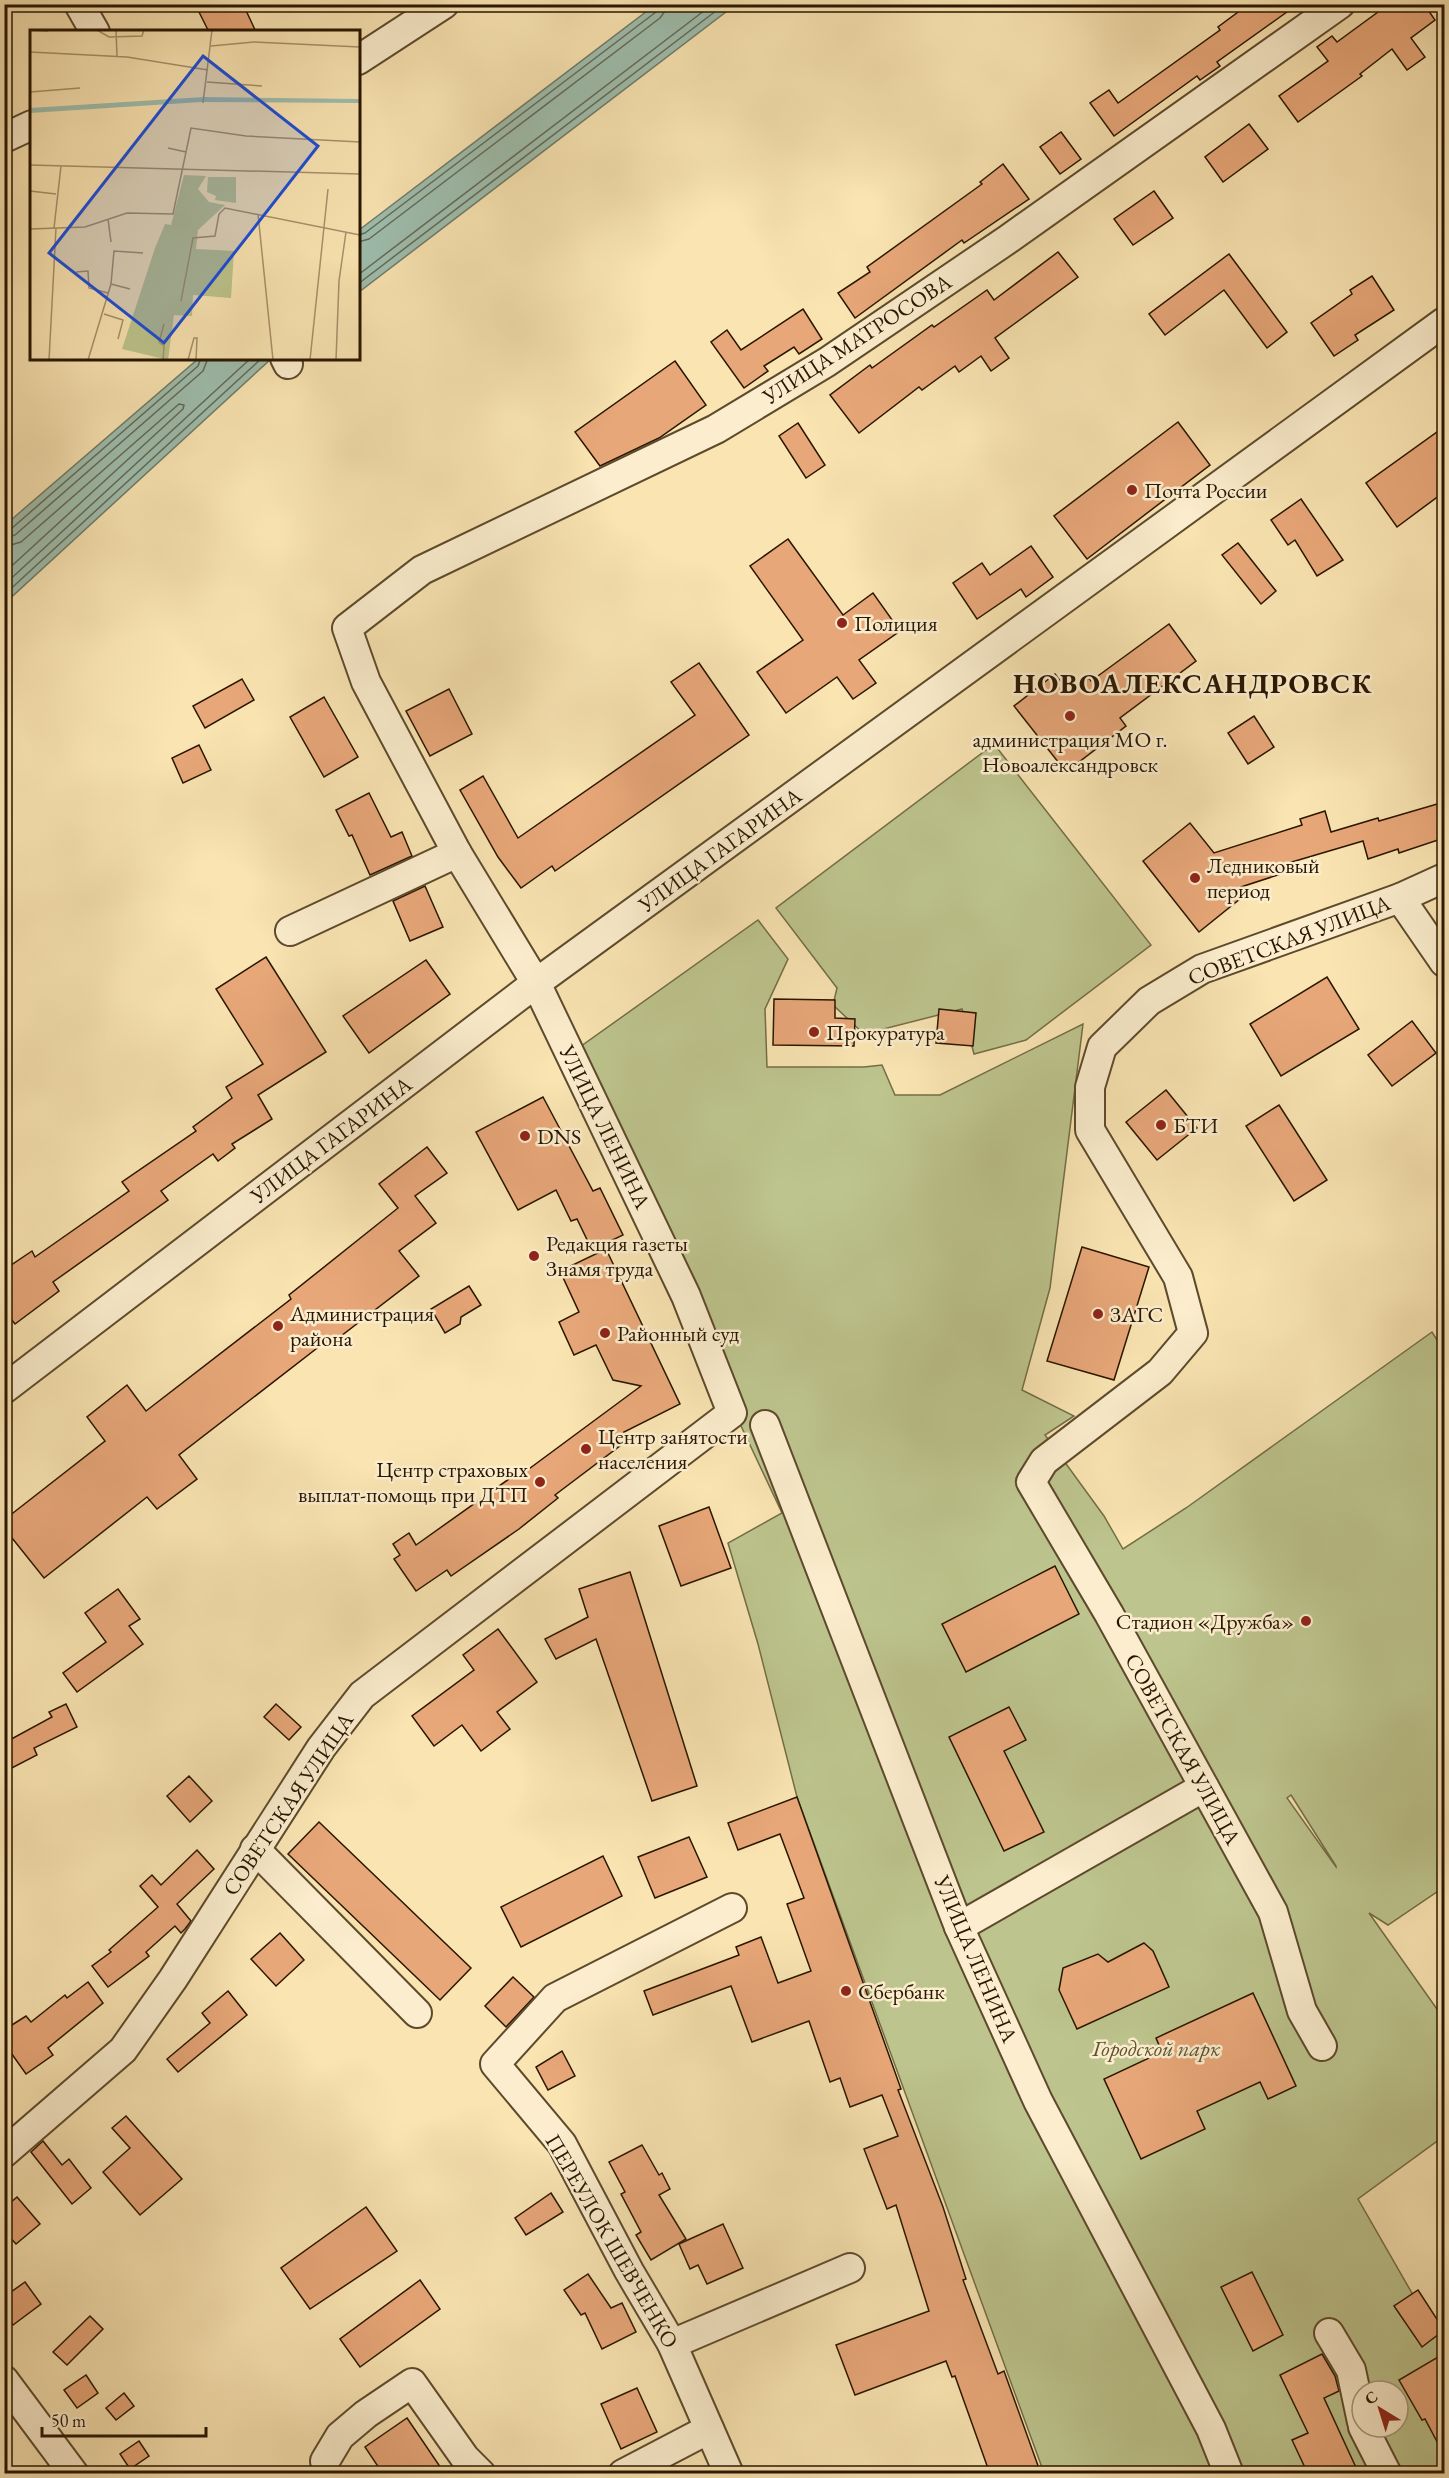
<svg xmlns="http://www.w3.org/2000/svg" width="1449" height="2478" font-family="'EB Garamond',serif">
<rect width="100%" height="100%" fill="#f9e4b2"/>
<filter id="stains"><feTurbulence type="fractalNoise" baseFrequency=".00333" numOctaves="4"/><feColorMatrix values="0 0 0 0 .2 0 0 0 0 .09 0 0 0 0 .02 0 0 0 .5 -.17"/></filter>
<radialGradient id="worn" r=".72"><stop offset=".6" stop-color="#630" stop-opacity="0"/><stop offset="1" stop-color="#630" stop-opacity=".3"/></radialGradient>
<g fill="#bdc48d" stroke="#736d46" stroke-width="1.5" fill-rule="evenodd">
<path d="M994 744 1151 945 1026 1040 974 1054 962 1009 864 1034 833 1005 837 988 776 908Z"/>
<path d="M758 920 788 959 765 1009 767 1067H864L882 1065 895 1095H940L1083 1024 1050 1288 1022 1390 1074 1416 1045 1435 1104 1516 1123 1549 1186 1508 1432 1332 1444 1351V1887L1388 1925 1369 1913 1444 2019V2136L1358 2199 1444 2349V2473H1044L797 1797 758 1644 728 1543 782 1513 733 1409 577 1049ZM1291 1795 1336 1866V1867L1287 1798ZM1362 2391H1398V2427H1362Z"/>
</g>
<g fill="#9ebeae" stroke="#6f7b68" stroke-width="1.5">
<path d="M655 5H735L359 292V230Z"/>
<path d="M198 359H271L5 603 4 526Z"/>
</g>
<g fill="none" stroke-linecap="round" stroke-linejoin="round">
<g stroke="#646a57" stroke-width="1.5">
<path d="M358 235 365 233 656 12 658 4"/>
<path d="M358 242 369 239 660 18 665 11 666 4"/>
<path d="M358 275 713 4"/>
<path d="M358 284 725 4"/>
<path d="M4 530 11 529 198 366 201 358"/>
<path d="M4 538 15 535 203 371 208 358"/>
<path d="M4 547 21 542 179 404 184 405 183 409 4 573"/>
<path d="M4 585 251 358"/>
<path d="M4 595 262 358"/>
</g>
</g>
<g fill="#e8a779" stroke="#291600" stroke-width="1.5">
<path d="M195 4H243L256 32H209Z"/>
<path d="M1249 4H1298L1217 62 1220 66 1200 80 1197 76 1114 136 1090 103 1109 90 1118 103 1220 30 1218 27Z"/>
<path d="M1389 4H1424L1435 20 1411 38 1425 57 1407 70 1392 49 1360 74 1362 76 1298 122 1279 96 1328 61 1317 47 1332 36 1337 42Z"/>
<path d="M1249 124 1268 149 1223 182 1205 157Z"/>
<path d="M1061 132 1081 159 1060 174 1040 147Z"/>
<path d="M1003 164 1029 199 964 243 962 240 855 318 838 293 870 272 867 267 982 184 980 182Z"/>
<path d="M1154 191 1173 218 1133 245 1114 219Z"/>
<path d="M1058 252 1078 277 995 338 1009 358 991 371 981 356 959 372 955 366 922 390 919 387 859 433 830 395 870 365 872 368 932 325 934 327 987 290 994 300Z"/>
<path d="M1229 254 1287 332 1267 348 1224 290 1165 335 1149 314Z"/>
<path d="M1372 276 1394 310 1355 335 1358 340 1334 356 1311 323 1352 294 1350 290Z"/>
<path d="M803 309 822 339 799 354 794 347 764 366 768 371 744 388 711 342 727 330 741 350Z"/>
<path d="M675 361 706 405 659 438 600 466 575 432Z"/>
<path d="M1178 422 1210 465 1087 559 1054 516Z"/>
<path d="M798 423 825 465 806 478 779 436Z"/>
<path d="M1444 427V492L1397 527 1366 483Z"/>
<path d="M1301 499 1343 560 1317 576 1295 540 1288 545 1271 520Z"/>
<path d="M788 539 843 615 873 593 900 631 859 660 876 683 853 699 837 677 786 713 757 672 803 640 750 566Z"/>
<path d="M1238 543 1276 591 1261 604 1222 555Z"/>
<path d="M1031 546 1053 577 1026 597 1021 589 977 619 953 583 982 563 990 575Z"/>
<path d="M1169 624 1196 661 1120 718 1126 726 1066 772 1014 706 1055 674 1070 693 1089 678 1091 681Z"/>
<path d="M699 663 749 735 555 871 552 866 521 888 498 857 460 790 483 776 518 838 695 715 671 682Z"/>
<path d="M242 679 254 700 205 728 193 706Z"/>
<path d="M449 689 472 734 430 756 406 711Z"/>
<path d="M324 697 358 757 324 777 290 717Z"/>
<path d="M1254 716 1274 747 1248 764 1228 733Z"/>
<path d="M199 745 211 770 183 783 172 758Z"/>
<path d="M369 793 391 837 402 832 412 856 370 875 352 835 349 836 336 810Z"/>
<path d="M1444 802V838L1399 853 1398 849 1368 859 1363 841 1285 864 1287 872 1241 887 1246 894 1199 932 1143 861 1190 823 1214 853 1302 825 1300 819 1325 811 1331 832 1378 818 1379 821Z"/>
<path d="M425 886 443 927 410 941 393 901Z"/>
<path d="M266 957 326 1052 258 1095 272 1119 232 1144 235 1148 218 1161 213 1154 161 1191 168 1200 53 1282 59 1291 15 1324 4 1310V1270L32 1251 35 1257 129 1191 122 1182 196 1131 193 1127 232 1098 226 1087 263 1064 216 989Z"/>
<path d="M426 960 450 994 369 1053 343 1016Z"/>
<path d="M1327 977 1359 1029 1281 1076 1250 1024Z"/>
<path d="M774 999 835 1000V1018L855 1019 854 1046 773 1045Z"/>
<path d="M939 1009 976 1013 973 1046 936 1043Z"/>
<path d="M1412 1021 1436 1053 1392 1086 1368 1055Z"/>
<path d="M1166 1090 1197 1128 1157 1160 1126 1122Z"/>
<path d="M543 1097 593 1191 600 1188 623 1235 592 1250 577 1219 571 1221 556 1190 518 1210 476 1132Z"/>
<path d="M1279 1105 1327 1180 1294 1201 1246 1126Z"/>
<path d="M427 1147 447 1173 415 1196 436 1223 399 1251 419 1276 328 1346 325 1342 179 1455 197 1479 157 1509 147 1497 44 1578 4 1528V1520L105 1441 87 1417 127 1385 146 1411 291 1299 289 1295 398 1208 379 1184Z"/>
<path d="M1082 1247 1149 1267 1114 1380 1047 1361Z"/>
<path d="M606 1249 680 1404 624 1432 629 1439 555 1495 558 1498 519 1529 451 1576 447 1570 416 1591 394 1559 400 1555 393 1544 409 1533 416 1545 516 1474 518 1477 641 1386 613 1380 596 1345 574 1355 559 1322 579 1312 560 1271Z"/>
<path d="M469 1286 481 1305 461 1317 460 1324 445 1333 431 1309Z"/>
<path d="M709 1507 731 1568 681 1586 659 1526Z"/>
<path d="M1055 1566 1079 1614 966 1672 942 1624Z"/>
<path d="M630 1572 697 1786 652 1801 596 1639 556 1659 545 1639 588 1617 579 1589Z"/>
<path d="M118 1589 140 1619 129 1626 143 1644 77 1692 63 1673 106 1642 85 1613Z"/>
<path d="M498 1629 537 1682 497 1712 510 1729 481 1751 462 1725 434 1746 412 1716 474 1670 463 1655Z"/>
<path d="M66 1704 77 1727 34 1748 37 1755 4 1772V1743L52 1717 49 1712Z"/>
<path d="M276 1704 301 1727 289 1740 264 1717Z"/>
<path d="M1009 1707 1026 1740 1004 1751 1044 1832 1004 1851 949 1737Z"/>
<path d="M189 1776 212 1801 190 1822 167 1796Z"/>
<path d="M797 1797 901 2089 898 2090 943 2207 966 2279 963 2280 998 2374 1004 2371 1041 2474H990L955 2376 952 2377 946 2361 855 2395 836 2345 929 2311 896 2205 887 2209 864 2149 898 2136 882 2095 850 2107 840 2078 830 2082 809 2021 752 2042 731 1986 653 2015 644 1991 739 1955 736 1947 761 1937 778 1983 811 1971 787 1904 804 1898 780 1834 738 1850 728 1823Z"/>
<path d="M319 1822 471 1968 440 2000 288 1854Z"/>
<path d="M689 1837 707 1877 655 1898 638 1857Z"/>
<path d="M197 1850 214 1869 177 1904 191 1921 185 1929 181 1933 175 1926 146 1952 149 1956 108 1987 92 1966 111 1952 109 1950 158 1907 140 1886 152 1875 161 1885Z"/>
<path d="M603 1856 622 1896 521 1947 501 1907Z"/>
<path d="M280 1933 304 1960 276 1986 251 1959Z"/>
<path d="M1144 1943 1153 1951 1169 1987 1077 2029 1059 1990 1063 1968 1098 1954 1108 1962Z"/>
<path d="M513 1977 534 1997 506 2027 485 2006Z"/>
<path d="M88 1982 103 2003 48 2048 53 2055 26 2074 4 2043V2030L26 2016 31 2022 65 1995 67 1998Z"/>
<path d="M228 1991 247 2015 178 2072 167 2059 210 2023 202 2013Z"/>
<path d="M1253 1993 1296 2086 1268 2099 1260 2082 1197 2111 1205 2129 1141 2159 1104 2079 1162 2052 1156 2038Z"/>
<path d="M562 2051 575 2076 548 2090 536 2067Z"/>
<path d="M126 2116 182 2179 140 2215 103 2172 130 2148 112 2128Z"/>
<path d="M43 2141 62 2165 69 2159 91 2188 72 2204 31 2152Z"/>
<path d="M642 2145 659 2175 662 2173 670 2189 659 2195 686 2239 651 2260 636 2235 641 2232 621 2194 625 2192 609 2162Z"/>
<path d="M551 2193 563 2212 526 2235 515 2218Z"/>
<path d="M17 2197 40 2224 16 2244 4 2231V2208Z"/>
<path d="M366 2207 397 2251 310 2309 281 2268Z"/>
<path d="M723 2224 743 2268 707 2284 698 2265 690 2269 679 2244Z"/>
<path d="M1252 2272 1283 2335 1253 2351 1221 2287Z"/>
<path d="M588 2274 611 2308 622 2303 636 2332 602 2349 585 2313 581 2315 564 2290Z"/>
<path d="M420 2280 440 2309 360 2367 340 2339Z"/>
<path d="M25 2282 41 2304 13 2325 4 2314V2297Z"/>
<path d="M1418 2290 1444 2330 1422 2347 1394 2306Z"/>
<path d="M90 2316 103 2329 67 2365 53 2352Z"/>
<path d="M1322 2354 1335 2376 1339 2391 1324 2398 1359 2474H1308L1292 2440 1308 2433 1280 2375Z"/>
<path d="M1438 2357 1444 2369V2455L1425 2419 1422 2420 1399 2380Z"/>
<path d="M86 2375 98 2393 77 2408 64 2390Z"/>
<path d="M637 2388 657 2432 621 2449 601 2404Z"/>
<path d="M124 2393 134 2406 116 2420 106 2408Z"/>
<path d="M407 2418 445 2474H383L365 2447Z"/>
<path d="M139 2441 149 2456 130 2469 120 2454Z"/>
</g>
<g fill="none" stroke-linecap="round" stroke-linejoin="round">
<g stroke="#5d4a2c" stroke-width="32">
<g id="minor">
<path d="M79 4 95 32"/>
<path d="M358 60 444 4"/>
<path d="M4 138 32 125"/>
<path d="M285 358 288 364"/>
<path d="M1400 898 1444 962"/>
<path d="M290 931 457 853"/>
<path d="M4 1389 536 983 1444 322"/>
<path d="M765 1425 959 1927 1038 2101 1211 2429 1229 2474"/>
<path d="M255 1849 417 2013"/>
<path d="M959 1927 1204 1787"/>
<path d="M1322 2046 1302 2011 1273 1912 1109 1614 1031 1482 1044 1461 1160 1372 1193 1333 1178 1277 1090 1130V1087L1102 1047 1149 1001 1202 969 1400 898 1444 878"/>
<path d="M4 2153 123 2050 173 1979 321 1748 362 1695 732 1413 686 1296 536 983 457 853 366 682 347 628 422 570 716 429 827 362 1007 240 1340 4"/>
<path d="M1329 2333 1351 2370 1362 2422"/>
<path d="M672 2344 850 2268"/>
<path d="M4 2380 74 2474"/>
<path d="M1363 2427 1387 2474"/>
<path d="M325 2461 340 2436 366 2414 412 2383 465 2458 481 2474"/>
<path d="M623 2474 709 2429"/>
<path d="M729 2474 672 2344 629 2271 562 2144 495 2064 555 1998 732 1908"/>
</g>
</g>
<use href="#minor" stroke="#fbedcd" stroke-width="28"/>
</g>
<g fill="#8f2418" stroke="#fbedcd" stroke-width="2">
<circle cx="1132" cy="490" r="6"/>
<circle cx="842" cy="623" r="6"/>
<circle cx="1070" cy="716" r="6"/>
<circle cx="1195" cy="878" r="6"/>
<circle cx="814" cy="1032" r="6"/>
<circle cx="1161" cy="1125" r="6"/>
<circle cx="525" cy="1136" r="6"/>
<circle cx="534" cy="1256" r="6"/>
<circle cx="1098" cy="1314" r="6"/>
<circle cx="278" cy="1326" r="6"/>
<circle cx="605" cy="1333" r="6"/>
<circle cx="586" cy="1449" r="6"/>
<circle cx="540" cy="1482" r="6"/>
<circle cx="1306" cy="1621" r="6"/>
<circle cx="846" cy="1991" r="6"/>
</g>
<g text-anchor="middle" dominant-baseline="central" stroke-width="5" stroke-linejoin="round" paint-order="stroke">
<g font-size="22" fill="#291600" stroke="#fbedcd">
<text transform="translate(857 339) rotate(-33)">УЛИЦА МАТРОСОВА</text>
<text transform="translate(720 850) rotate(-36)">УЛИЦА ГАГАРИНА</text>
<text transform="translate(1289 940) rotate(-21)">СОВЕТСКАЯ УЛИЦА</text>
<text transform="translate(605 1127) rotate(64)">УЛИЦА ЛЕНИНА</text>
<text transform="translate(331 1140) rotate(-37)">УЛИЦА ГАГАРИНА</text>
<text transform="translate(1183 1749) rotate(61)">СОВЕТСКАЯ УЛИЦА</text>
<text transform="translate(288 1804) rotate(-56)">СОВЕТСКАЯ УЛИЦА</text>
<text transform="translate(976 1959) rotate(67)">УЛИЦА ЛЕНИНА</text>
<text transform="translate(612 2241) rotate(60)">ПЕРЕУЛОК ШЕВЧЕНКО</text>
</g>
<g font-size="22" fill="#291600" stroke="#fbedcd" text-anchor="start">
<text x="1144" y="490">Почта России</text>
<text x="854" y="623">Полиция</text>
<text x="1070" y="739" text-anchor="middle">администрация МО г.<tspan x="1070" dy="25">Новоалександровск</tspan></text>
<text x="1207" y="865">Ледниковый<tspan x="1207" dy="25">период</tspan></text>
<text x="826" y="1032">Прокуратура</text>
<text x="1173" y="1125">БТИ</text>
<text x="537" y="1136">DNS</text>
<text x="546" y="1243">Редакция газеты<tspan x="546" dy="25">Знамя труда</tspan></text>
<text x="290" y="1313">Администрация<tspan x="290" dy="25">района</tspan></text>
<text x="1110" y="1314">ЗАГС</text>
<text x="617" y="1333">Районный суд</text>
<text x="598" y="1436">Центр занятости<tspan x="598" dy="25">населения</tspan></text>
<text x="528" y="1469" text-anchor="end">Центр страховых<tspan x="528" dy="25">выплат-помощь при ДТП</tspan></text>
<text x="1294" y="1621" text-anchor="end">Стадион «Дружба»</text>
<text x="858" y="1991">Сбербанк</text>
</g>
<g font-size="22" font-style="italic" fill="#5d5331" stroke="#fbedcd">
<text x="1156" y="2048">Городской парк</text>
</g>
<g font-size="28" font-weight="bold" letter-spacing="1.5" fill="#291600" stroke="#fbedcd">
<text x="1193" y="683">НОВОАЛЕКСАНДРОВСК</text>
</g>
</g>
<g transform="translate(30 30)">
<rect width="330" height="330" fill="#f9e4b2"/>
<path d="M154 145 176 146 168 159 179 172 195 175 168 200 166 219 204 221 201 268 163 265 162 286 144 285 138 330 92 319 125 218 135 194 141 195ZM178 147H206V173L185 170 186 166 177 162Z" fill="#bdc48d"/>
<path d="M174 67 330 69V73L171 72 0 83V78Z" fill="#9ebeae"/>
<path fill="none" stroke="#a6926b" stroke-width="1.5" d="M0 0 18 1M67 0 79 7 112 6 114 0M86 0 87 26M181 16 224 12 330 17M0 22 97 27 178 40M177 52 232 56M0 62 50 58M173 73 182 0M138 118 156 122M0 135 330 144M0 161 26 164M228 184 243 330M78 189 81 212M24 198 31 136M0 199 55 197 97 183 143 184 161 98 216 106 330 112M46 242 58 241 59 258 78 263M81 254 100 259M151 271 163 208 185 206 189 184 195 178 330 205M74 284 93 290 88 309M19 330 26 198M58 330 81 254 84 221 113 223M133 330 134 316 129 312 134 294M158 330 164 308H167L166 330M280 330 298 159M306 330 309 251 316 202"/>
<path fill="#1d4ed8" fill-opacity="0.15" stroke="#1d4ed8" stroke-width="3" d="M173 26 288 116 134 313 19 223Z"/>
<rect width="330" height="330" fill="none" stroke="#291600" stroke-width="3"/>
</g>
<rect width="1449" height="2478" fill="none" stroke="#f9e4b2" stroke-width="24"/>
<rect x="6" y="6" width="1437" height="2466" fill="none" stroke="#291600" stroke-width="3"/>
<rect x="12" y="12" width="1425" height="2454" fill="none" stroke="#291600" stroke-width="1.5"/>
<g transform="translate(1380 2409) rotate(322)"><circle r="28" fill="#fbedcd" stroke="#a7977b" stroke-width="1.5"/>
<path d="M0-4.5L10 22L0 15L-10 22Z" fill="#8f2418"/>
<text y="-9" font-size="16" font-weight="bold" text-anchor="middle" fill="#291600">С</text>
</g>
<path d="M42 2427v9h164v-9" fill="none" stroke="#291600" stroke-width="3"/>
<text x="51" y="2427" font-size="18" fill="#291600" stroke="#fbedcd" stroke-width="4.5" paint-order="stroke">50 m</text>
<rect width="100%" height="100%" filter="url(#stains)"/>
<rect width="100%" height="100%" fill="url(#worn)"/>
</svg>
